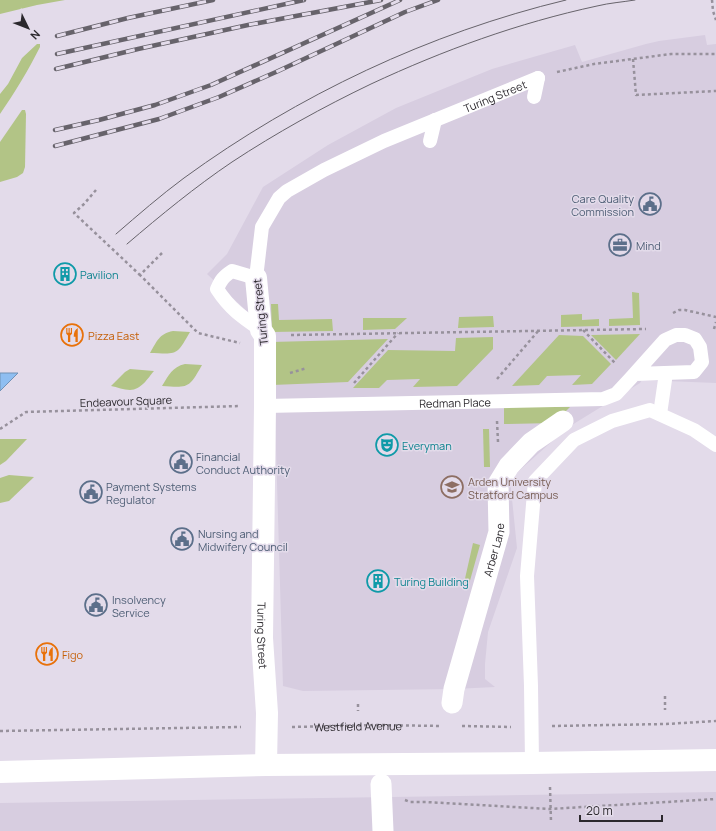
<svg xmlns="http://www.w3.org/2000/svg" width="716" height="831" font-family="Manrope,sans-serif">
<rect width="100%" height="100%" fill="#e3dbea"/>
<g fill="#d7cde0">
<path d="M705 35 707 45 716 44V383L642 380 640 383 567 428 510 479 517 548 488 632 485 664V679L495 687 454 689 303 691 283 686 275 415 253 317 207 274 227 254 263 187 328 145 396 108 492 69 575 45 582 62 646 44 659 41Z"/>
<path d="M716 792V831H0V803Z"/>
</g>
<g fill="#b2c486">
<path d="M0 0H65L37 5 0 14Z"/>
<path d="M37 44H40V47C28 71 15 92 0 114V94L8 84 22 58Z"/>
<path d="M22 110H25L26 114 25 167 23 173 17 177 0 182V142Z"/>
<path d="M632 292 639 293 640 325 609 326V319L633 318Z"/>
<path d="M271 304H278L279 320 332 319 333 331 272 332Z"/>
<path d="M582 314V320L599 319V326L561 327V315Z"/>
<path d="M493 316 494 327 458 328 459 317Z"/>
<path d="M363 318H407L395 329 363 330Z"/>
<path d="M173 331 190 332C176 356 178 354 150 353 157 341 159 334 173 331Z"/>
<path d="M640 334 616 360 591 335Z"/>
<path d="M559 335 583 336 611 364 592 384 572 385 581 375 547 376 539 385 512 386Z"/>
<path d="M493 337V349L457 386 413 387 420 379 387 380 379 388H353L388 350 455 351 456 338Z"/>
<path d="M388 339 348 382 272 385 271 342Z"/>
<path d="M185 364 202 365C189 388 189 388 162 386 169 375 172 367 185 364Z"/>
<path d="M130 369 154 371C148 378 141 390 130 390 124 390 117 387 111 386L125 372Z"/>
<path d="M504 407H570L554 423 504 424Z"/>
<path d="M483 429H489L490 467H484Z"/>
<path d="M0 439H27L6 461 0 465Z"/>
<path d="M9 475 34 477 9 501 0 503V478Z"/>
<path d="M473 543 480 545 469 584 464 583Z"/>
</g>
<path fill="#8fbef1" stroke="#7191b6" d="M0 373H18L0 391Z"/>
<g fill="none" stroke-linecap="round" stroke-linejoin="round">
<g stroke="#97919c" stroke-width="2.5" stroke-dasharray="3 3" stroke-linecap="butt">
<path d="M712 0 713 11 716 20"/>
<path d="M633 59 636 95 716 91"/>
<path d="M557 72 594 64 671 54H716"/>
<path d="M96 190 84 204 74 213 140 275"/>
<path d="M162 253 140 275 198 333 240 343"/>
<path d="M673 313 679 310H685L716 317"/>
<path d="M714 329 716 322"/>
<path d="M583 330 615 363H616"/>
<path d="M291 335 646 329"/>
<path d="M290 373 307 368"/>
<path d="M497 379 539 330"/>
<path d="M354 383 398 333"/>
<path d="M497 421 498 442"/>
<path d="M0 429 26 412 240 406"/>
<path d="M665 696V710"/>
<path d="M358 704V711"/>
<path d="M462 726 511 727"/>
<path d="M552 726 666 724 716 721"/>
<path id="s1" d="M292 727 378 725 441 726"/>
<path d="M0 731 241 727"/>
<path d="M550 787 551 822"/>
<path d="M405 800 410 802H426L550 809 716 799"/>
</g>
<g stroke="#fff" stroke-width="14">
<path d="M534 97 538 78"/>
<path d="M430 141 435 120"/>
<path id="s2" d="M261 330C242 317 230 309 217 289 221 280 223 277 232 271L256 278 262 227 279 198 287 191 324 170 384 141 538 78"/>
<path id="s3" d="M265 406 603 399 616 394 630 379 665 340 676 335H685L695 339 700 347 702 362 694 372 635 374"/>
<path d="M660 414 666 373"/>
<path d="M532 763 531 686 527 576 535 481 574 440 612 421 650 410 694 430 716 445"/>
</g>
<g stroke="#fff" stroke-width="21">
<path id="s4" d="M452 703 454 689 499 532 498 484 509 466 531 443 563 421"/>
<path d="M381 784 383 831"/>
</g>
<path stroke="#fff" stroke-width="22" id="s5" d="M256 278 261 330 265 336V406L262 638 267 713 266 765"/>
<path stroke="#fff" stroke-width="22" d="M0 772 266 765 532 763 716 760"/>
<g stroke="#67636b" stroke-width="1">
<path d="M116 234C138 215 161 195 184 178 298 95 429 33 566 0"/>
<path d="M127 244C161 215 195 187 232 162 276 133 323 107 371 84 444 50 518 23 597 6 609 3 623 2 635 0"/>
</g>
<g stroke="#67636b" stroke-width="4.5">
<g id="rail">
<path d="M57 36 128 18 213 0"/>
<path d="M57 54 304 0"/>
<path d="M56 69 138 49 248 25 381 0"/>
<path d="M55 130 99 120 155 105 211 85 400 0"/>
<path d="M55 146 159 119 219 97 276 72 405 12 438 0"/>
</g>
</g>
<use href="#rail" stroke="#e3dbea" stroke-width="3" stroke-dasharray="9" stroke-linecap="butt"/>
</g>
<defs>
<g id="civic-ring" transform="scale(1.15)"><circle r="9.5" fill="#e3dbea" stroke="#5c6f8a" stroke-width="1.5"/><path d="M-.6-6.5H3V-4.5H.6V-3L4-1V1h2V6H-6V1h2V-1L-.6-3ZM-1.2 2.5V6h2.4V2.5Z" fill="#5c6f8a"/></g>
<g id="office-ring" transform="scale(1.15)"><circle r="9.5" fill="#e3dbea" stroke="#5c6f8a" stroke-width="1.5"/><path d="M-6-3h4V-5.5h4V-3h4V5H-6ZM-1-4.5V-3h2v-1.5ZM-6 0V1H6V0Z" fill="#5c6f8a"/></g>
<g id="building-ring" transform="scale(1.15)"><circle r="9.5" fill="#e3dbea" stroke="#0f9aa8" stroke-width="1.5"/><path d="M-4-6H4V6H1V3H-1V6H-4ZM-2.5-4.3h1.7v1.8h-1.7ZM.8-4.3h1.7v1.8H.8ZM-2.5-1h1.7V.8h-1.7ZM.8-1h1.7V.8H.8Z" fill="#0f9aa8"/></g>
<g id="restaurant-ring" transform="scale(1.15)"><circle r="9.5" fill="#e3dbea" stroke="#e8710a" stroke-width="1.5"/><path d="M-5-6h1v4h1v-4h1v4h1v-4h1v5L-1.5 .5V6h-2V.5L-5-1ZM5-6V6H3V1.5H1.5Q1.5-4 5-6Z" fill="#e8710a"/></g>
<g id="theatre-ring" transform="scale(1.15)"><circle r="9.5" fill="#e3dbea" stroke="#0f9aa8" stroke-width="1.5"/><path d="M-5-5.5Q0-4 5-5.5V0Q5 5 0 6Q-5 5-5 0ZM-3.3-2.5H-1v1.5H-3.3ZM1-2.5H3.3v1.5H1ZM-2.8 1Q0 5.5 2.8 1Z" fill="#0f9aa8"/></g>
<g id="university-ring" transform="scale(1.15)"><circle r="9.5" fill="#e3dbea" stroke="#8d6e63" stroke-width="1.5"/><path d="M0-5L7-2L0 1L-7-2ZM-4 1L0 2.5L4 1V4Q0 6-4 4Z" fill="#8d6e63"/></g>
</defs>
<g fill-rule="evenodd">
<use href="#civic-ring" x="650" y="204"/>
<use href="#office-ring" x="620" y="245"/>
<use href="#building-ring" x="65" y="274"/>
<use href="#restaurant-ring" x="72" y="335"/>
<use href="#theatre-ring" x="387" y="445"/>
<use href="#civic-ring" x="181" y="462"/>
<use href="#university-ring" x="452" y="487"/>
<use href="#civic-ring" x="91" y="492"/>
<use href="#civic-ring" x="182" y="539"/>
<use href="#building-ring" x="378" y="581"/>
<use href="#civic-ring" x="96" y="605"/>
<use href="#restaurant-ring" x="47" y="654"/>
</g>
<g text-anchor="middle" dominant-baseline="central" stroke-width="3" stroke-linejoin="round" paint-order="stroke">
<g font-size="11" fill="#2b282d" stroke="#e3dbea">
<text stroke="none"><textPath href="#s2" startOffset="434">Turing Street</textPath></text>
<text transform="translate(260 312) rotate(-96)">Turing Street</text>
<text transform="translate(126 401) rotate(-2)">Endeavour Square</text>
<text stroke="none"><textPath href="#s3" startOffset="190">Redman Place</textPath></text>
<text stroke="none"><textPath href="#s4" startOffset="159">Arber Lane</textPath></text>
<text stroke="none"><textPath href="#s5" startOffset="359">Turing Street</textPath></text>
<text stroke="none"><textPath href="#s1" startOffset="66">Westfield Avenue</textPath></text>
</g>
<g font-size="11" fill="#4e5e75" stroke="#e3dbea" text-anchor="start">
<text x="634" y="198" text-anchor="end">Care Quality<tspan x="634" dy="13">Commission</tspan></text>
<text x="636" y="245">Mind</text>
<text x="196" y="456">Financial<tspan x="196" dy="13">Conduct Authority</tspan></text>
<text x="106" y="486">Payment Systems<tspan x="106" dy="13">Regulator</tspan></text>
<text x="198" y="533">Nursing and<tspan x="198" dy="13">Midwifery Council</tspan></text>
<text x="112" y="599">Insolvency<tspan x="112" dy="13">Service</tspan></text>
</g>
<g font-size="11" fill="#0d838f" stroke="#e3dbea" text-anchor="start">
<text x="80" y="274">Pavilion</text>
<text x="402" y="445">Everyman</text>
<text x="394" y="581">Turing Building</text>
</g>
<g font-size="11" fill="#c56008" stroke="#e3dbea" text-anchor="start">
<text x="88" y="335">Pizza East</text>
<text x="62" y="654">Figo</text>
</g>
<g font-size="11" fill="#785e54" stroke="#e3dbea" text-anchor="start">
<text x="468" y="481">Arden University<tspan x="468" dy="13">Stratford Campus</tspan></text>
</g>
</g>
<g transform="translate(28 28) rotate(133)" stroke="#e3dbea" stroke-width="3" paint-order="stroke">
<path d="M0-3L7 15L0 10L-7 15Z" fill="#2b282d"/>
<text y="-6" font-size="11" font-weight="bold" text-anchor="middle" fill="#2b282d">N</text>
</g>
<path d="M580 815v6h82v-6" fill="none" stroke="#2b282d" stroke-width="2"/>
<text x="586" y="815" font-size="12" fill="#2b282d" stroke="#e3dbea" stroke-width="3" paint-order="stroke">20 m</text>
</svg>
